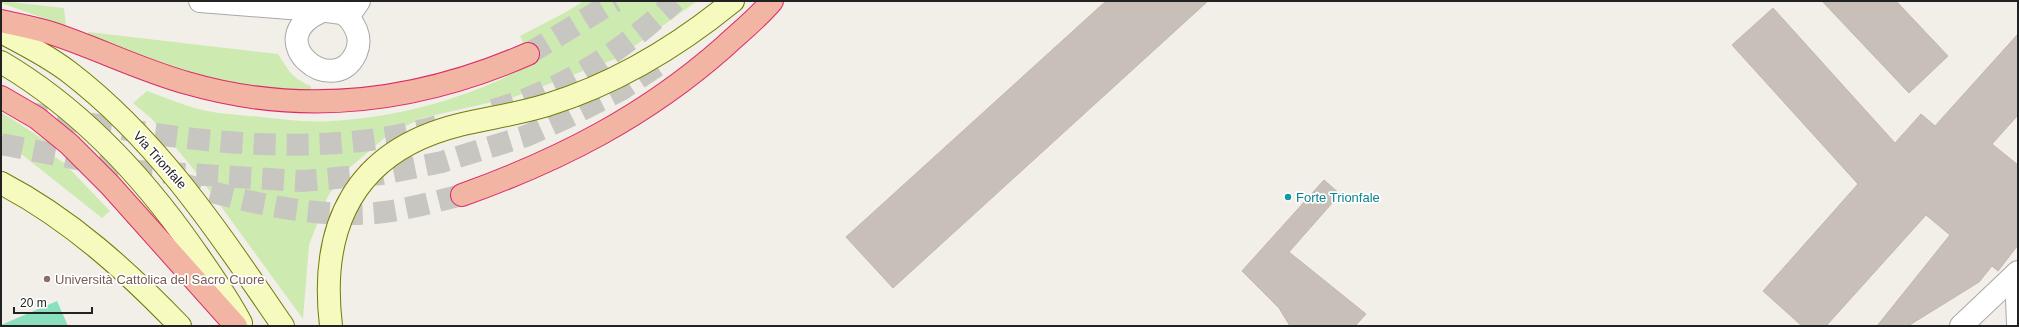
<svg xmlns="http://www.w3.org/2000/svg" width="2019" height="327" font-family="Helvetica,sans-serif">
<rect width="100%" height="100%" fill="#f2efe9"/>
<g fill="#cdebb0">
<path d="M1 1 64 8 66 26 1 3Z"/>
<path d="M584 1H697L618 58 514 97 422 118 388 135 347 170 328 196 309 245 303 319 195 171 152 119 133 103 147 91C164 97 181 104 198 109 219 114 240 115 261 117 284 119 308 123 331 121 401 117 472 97 533 63L520 36 566 12Z"/>
<path d="M88 32 278 54C288 70 293 79 311 86V93L226 85 88 38Z"/>
<path d="M1 112 57 148 51 154 64 163 110 211 102 218 1 138Z"/>
</g>
<path fill="#88e0be" d="M57 301 68 326H1V325Z"/>
<g fill="#c7bfb8" stroke="#c4b6ab">
<path d="M1106 1H1208L893 288 846 237Z"/>
<path d="M1822 1H1896L1948 56 1909 93Z"/>
<path d="M1773 8 1895 143 1921 114 1935 126 2018 34V115L1992 144 2018 165V245L1998 271 1992 266 1979 282 1908 326H1877L1950 235 1926 215 1826 326H1802L1763 291 1858 184 1732 45Z"/>
<path d="M1324 180 1340 194 1289 252 1366 314 1355 326H1290L1279 308 1242 271Z"/>
</g>
<g fill="none" stroke-linecap="round" stroke-linejoin="round">
<g stroke="#c8c6c1" stroke-width="22" stroke-dasharray="22 11" stroke-linecap="butt">
<path d="M528 54 615 1"/>
<path d="M493 110C564 89 622 52 675 1"/>
<path d="M25 112C155 136 307 164 437 126"/>
<path d="M1 144 138 171 302 181 382 174 442 162 526 136 566 118 621 90 666 60"/>
<path d="M179 183C243 201 309 218 376 213 405 210 434 202 462 195"/>
</g>
<g stroke="#a9a9a9" stroke-width="24">
<g id="minor">
<path d="M320 12C259 40 334 101 356 53 362 39 357 28 348 17"/>
<path d="M2016 274 2018 323"/>
<path d="M1961 326 2018 272"/>
</g>
</g>
<g stroke="#a9a9a9" stroke-width="24">
<path id="tertiary" d="M200 1 327 11 342 13 348 17 359 1"/>
</g>
<g stroke="#707d05" stroke-width="24">
<g id="secondary">
<path d="M1 32C24 44 48 56 69 72 159 141 219 233 283 326"/>
<path d="M1 62C81 109 143 176 195 251 211 274 228 298 241 323"/>
<path d="M1 183C70 219 127 271 180 326"/>
<path d="M331 326C319 225 355 151 459 125 488 118 518 114 547 105 615 84 678 46 733 1"/>
</g>
</g>
<g stroke="#dc2a67" stroke-width="24">
<g id="trunk">
<path d="M1 21C18 25 35 28 51 33 97 48 140 70 187 83 304 117 418 102 528 54"/>
<path d="M1 97 37 118 69 144 110 185 236 326"/>
<path d="M462 195C560 160 646 116 724 47 740 32 758 18 772 1"/>
</g>
</g>
<use href="#minor" stroke="#fff" stroke-width="22"/>
<use href="#tertiary" stroke="#fff" stroke-width="22"/>
<use href="#secondary" stroke="#f7fabf" stroke-width="22"/>
<use href="#trunk" stroke="#f2b4a3" stroke-width="22"/>
</g>
<circle fill="#0f9aa8" stroke="#fff" stroke-width="1.5" cx="1288" cy="197" r="4"/>
<circle fill="#8d6e63" stroke="#fff" stroke-width="1.5" cx="47" cy="279" r="4"/>
<g text-anchor="middle" dominant-baseline="central" stroke-width="3.5" stroke-linejoin="round" paint-order="stroke">
<g font-size="13" fill="#222" stroke="#fff">
<text transform="translate(160 160) rotate(48)">Via Trionfale</text>
</g>
<g font-size="13" fill="#0d838f" stroke="#fff" text-anchor="start">
<text x="1296" y="197">Forte Trionfale</text>
</g>
<g font-size="13" fill="#785e54" stroke="#fff" text-anchor="start">
<text x="55" y="279">Università Cattolica del Sacro Cuore</text>
</g>
</g>
<rect width="2019" height="327" fill="none" stroke="#222222" stroke-width="4"/>
<path d="M14 307v6h78v-6" fill="none" stroke="#222222" stroke-width="2"/>
<text x="20" y="307" font-size="12" fill="#222222" stroke="#ffffff" stroke-width="3" paint-order="stroke">20 m</text>
</svg>
